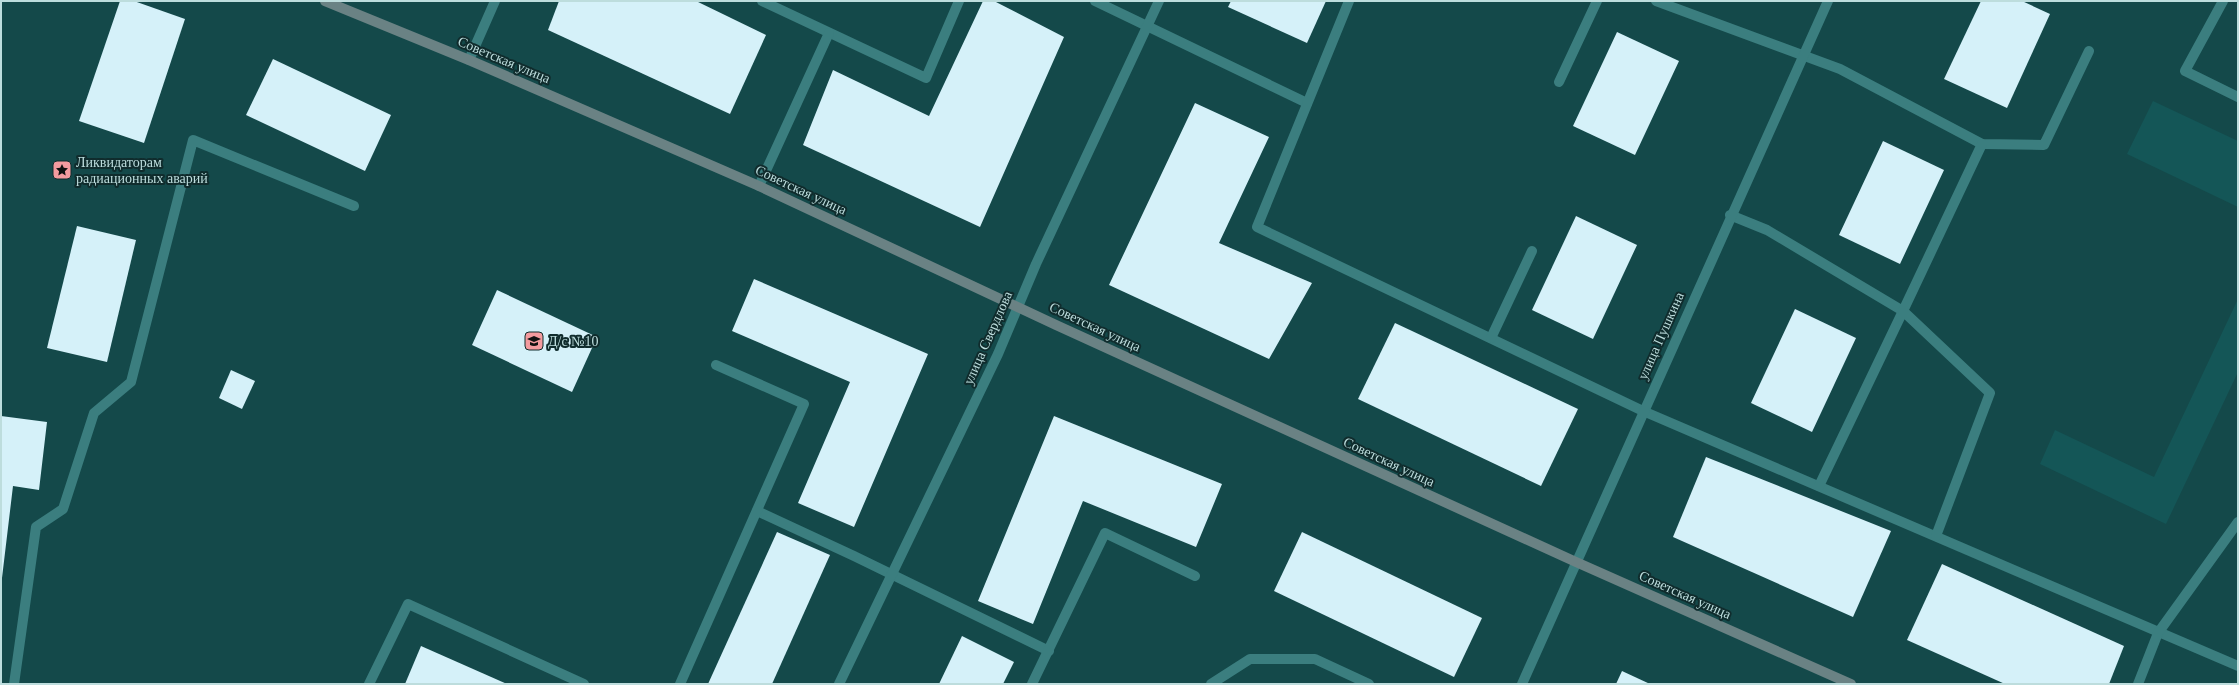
<svg xmlns="http://www.w3.org/2000/svg" width="2239" height="685" font-family="Georgia,serif">
<rect width="100%" height="100%" fill="#14494a"/>
<g fill="#145657">
<path d="M2153 101 2238 141V207L2127 154Z"/>
<path d="M2238 299V372L2166 524 2040 464 2055 430 2154 477Z"/>
</g>
<g fill="#d5f1f9">
<path d="M120 1H134L185 19 144 143 79 121Z"/>
<path d="M559 1H696L766 35 730 114 548 30Z"/>
<path d="M983 1H994L1064 37 980 227 803 145 833 70 929 116Z"/>
<path d="M1231 1H1326L1307 43 1228 7Z"/>
<path d="M1981 1H2022L2050 14 2007 108 1944 79Z"/>
<path d="M1617 32 1679 61 1635 155 1573 126Z"/>
<path d="M273 59 391 115 365 171 246 115Z"/>
<path d="M1195 103 1269 137 1219 243 1312 283 1269 359 1109 285Z"/>
<path d="M1883 141 1944 170 1900 264 1839 235Z"/>
<path d="M1576 216 1637 245 1593 339 1532 310Z"/>
<path d="M77 226 136 240 107 362 47 348Z"/>
<path d="M754 279 928 354 854 527 798 503 850 382 732 331Z"/>
<path d="M497 290 597 337 572 392 472 345Z"/>
<path d="M1795 309 1856 338 1812 432 1751 403Z"/>
<path d="M1395 323 1578 409 1541 486 1358 399Z"/>
<path d="M231 370 255 381 242 409 219 398Z"/>
<path d="M1 416 47 422 39 490 13 486 2 578Z"/>
<path d="M1054 416 1222 484 1196 547 1083 501 1033 624 978 601Z"/>
<path d="M1706 457 1891 531 1853 617 1673 537Z"/>
<path d="M777 532 830 555 772 684H708Z"/>
<path d="M1302 532 1482 618 1454 677 1274 591Z"/>
<path d="M1942 564 2124 646 2109 684H2005L1907 640Z"/>
<path d="M962 636 1014 662 1003 684H939Z"/>
<path d="M421 646 507 684H405Z"/>
<path d="M1622 671 1650 684H1616Z"/>
</g>
<g fill="none" stroke-linecap="round" stroke-linejoin="round">
<g stroke="#3b7e7f" stroke-width="10">
<path d="M762 1 926 78 959 1"/>
<path d="M1095 1 1307 103"/>
<path d="M1349 1 1257 227 1643 411 2238 666"/>
<path d="M1656 1 1840 69 1982 144 2044 145 2089 51"/>
<path d="M2223 1 2185 71 2238 97"/>
<path d="M1559 82 1597 1"/>
<path d="M759 186 829 33"/>
<path d="M1730 215 1767 230 1903 311 1819 486"/>
<path d="M1491 338 1532 251"/>
<path d="M757 511 854 556 1049 651"/>
<path d="M1936 536 1990 393 1903 311 1982 144"/>
<path d="M14 684 36 527 63 509 94 413 131 382 193 140 354 206"/>
<path d="M369 684 408 604 584 684"/>
<path d="M680 684 804 404 716 365"/>
<path d="M1032 684 1105 533 1195 576"/>
<path d="M1211 684 1250 659H1315L1369 684"/>
<path d="M2138 684 2158 633 2238 522"/>
</g>
<g stroke="#3b7e7f" stroke-width="10">
<path d="M469 60 495 1"/>
<path d="M839 684 998 354 1036 264 1159 1"/>
<path d="M1522 684 1828 1"/>
</g>
<path stroke="#6a8284" stroke-width="10" d="M325 1 469 60 759 186 1056 325 1576 562 1851 684"/>
</g>
<defs>
<g id="sight-square" transform="scale(1)"><rect x="-9" y="-9" width="18" height="18" rx="4" fill="#f49b9f" stroke="#102c2d"/><path d="M0-6L1.8-2.2L6-1.7L2.9 1.2L3.7 5.4L0 3.3L-3.7 5.4L-2.9 1.2L-6-1.7L-1.8-2.2Z" fill="#111"/></g>
<g id="school-square" transform="scale(1)"><rect x="-9" y="-9" width="18" height="18" rx="4" fill="#f49b9f" stroke="#102c2d"/><path d="M0-5L7-2L0 1L-7-2ZM-4 1L0 2.5L4 1V4Q0 6-4 4Z" fill="#111"/></g>
</defs>
<g fill-rule="evenodd">
<use href="#sight-square" x="62" y="170"/>
<use href="#school-square" x="534" y="341"/>
</g>
<g text-anchor="middle" dominant-baseline="central" stroke-width="4" stroke-linejoin="round" paint-order="stroke">
<g font-size="14" fill="#bddddd" stroke="#102c2d">
<text transform="translate(504 60) rotate(23)">Советская улица</text>
<text transform="translate(801 190) rotate(25)">Советская улица</text>
<text transform="translate(1095 327) rotate(25)">Советская улица</text>
<text transform="translate(1661 336) rotate(-66)">улица Пушкина</text>
<text transform="translate(988 338) rotate(-66)">улица Свердлова</text>
<text transform="translate(1389 462) rotate(25)">Советская улица</text>
<text transform="translate(1685 595) rotate(24)">Советская улица</text>
</g>
<g font-size="14" fill="#bddddd" stroke="#102c2d" text-anchor="start">
<text x="76" y="162">Ликвидаторам<tspan x="76" dy="16">радиационных аварий</tspan></text>
<text x="548" y="341">Д/с №10</text>
</g>
</g>
<rect width="2239" height="685" fill="none" stroke="#bddddd" stroke-width="4"/>
</svg>
